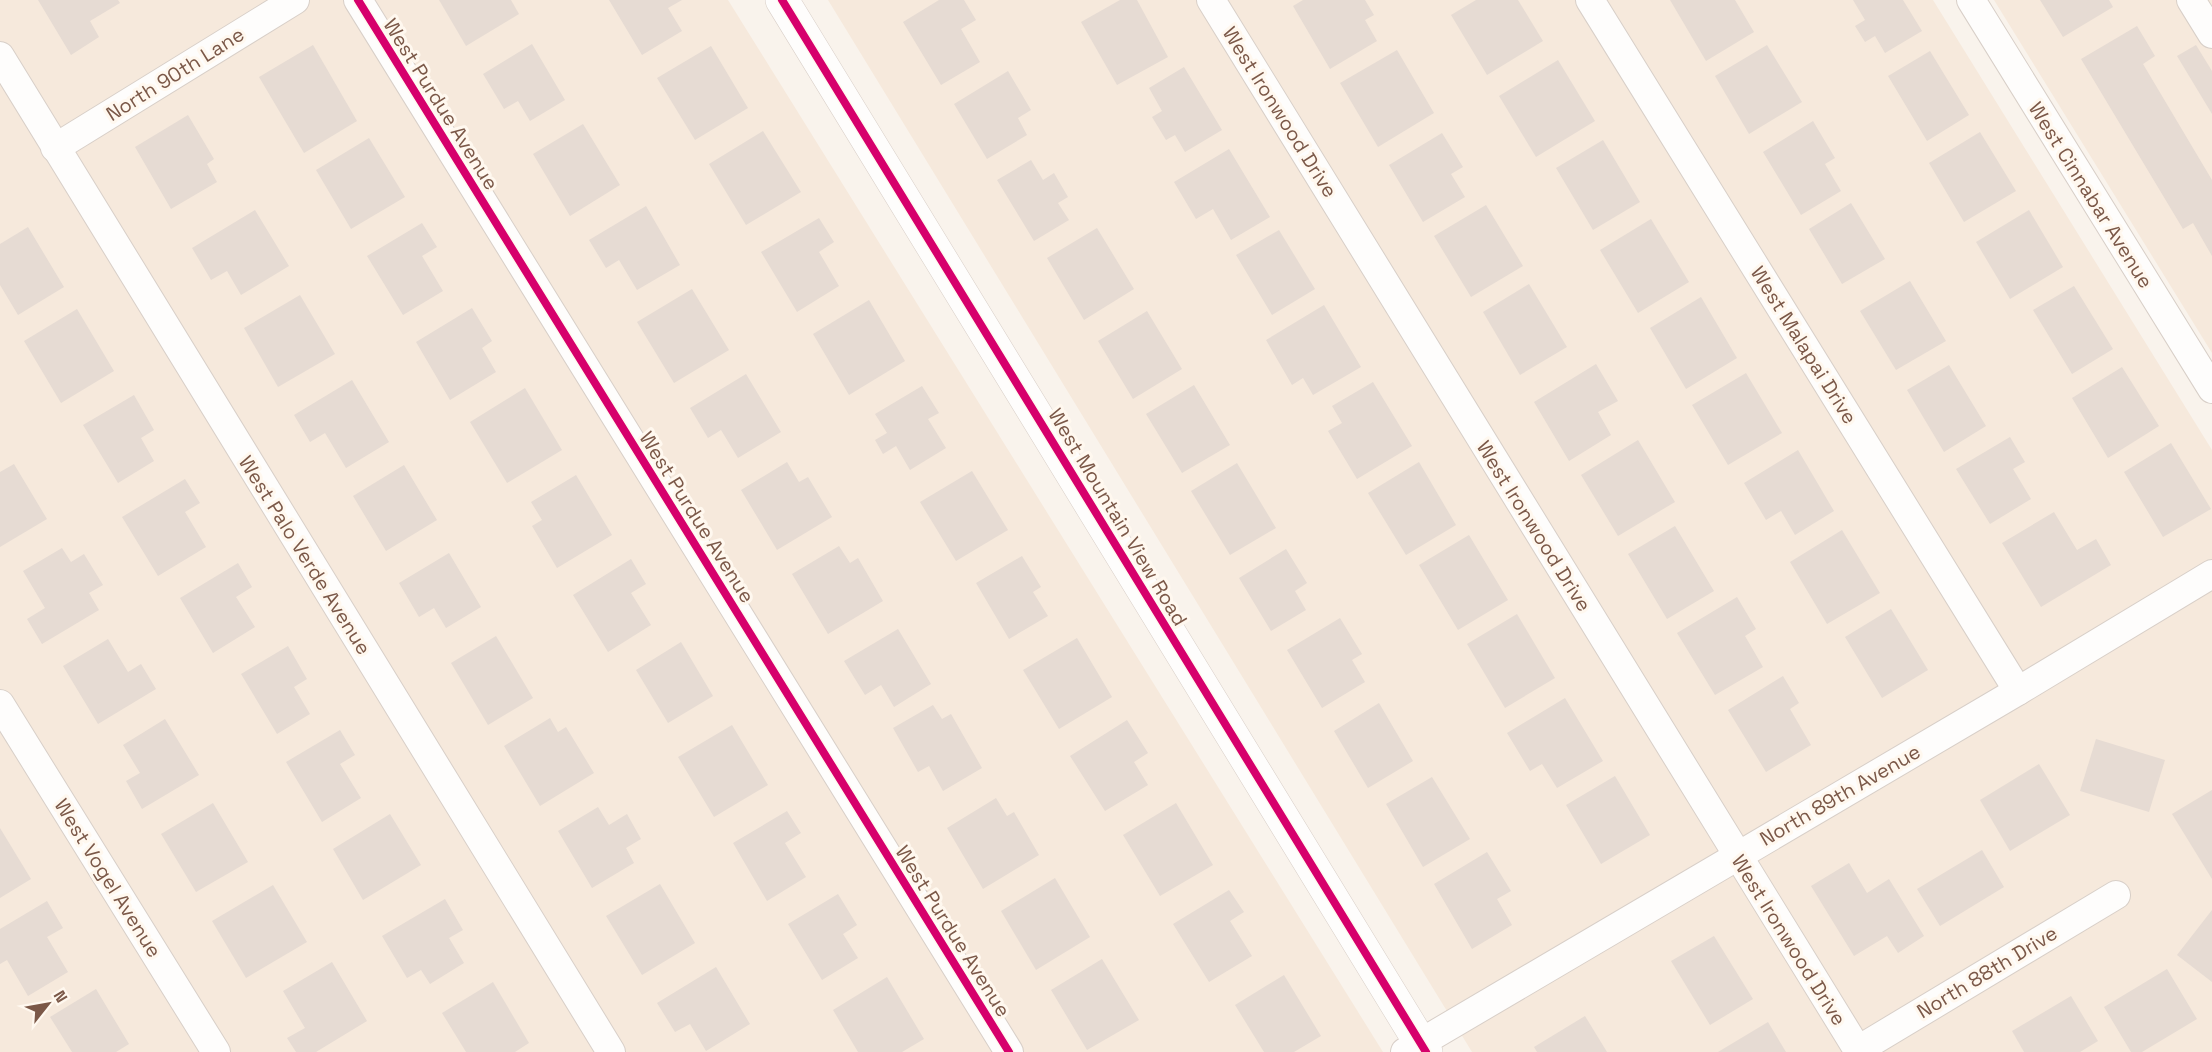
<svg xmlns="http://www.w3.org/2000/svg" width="2212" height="1052" font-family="'Space Grotesk',sans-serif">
<rect width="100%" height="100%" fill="#f9f3ec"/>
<g fill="#f6e9dc">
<path d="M0 0H728L1383 1052H0Z"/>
<path d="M828 0H1933L2212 450V1052H1472Z"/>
<path d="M1994 0H2212V353Z"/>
</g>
<g fill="#e6dbd3">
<path d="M38 0H118L120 3 90 21 99 37 71 55Z"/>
<path d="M439 0H511L519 14 466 46Z"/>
<path d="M609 0H682L668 8 682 31 642 55Z"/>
<path d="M939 0H964L976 20 961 29 980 62 941 85 903 22Z"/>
<path d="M1120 0H1137L1168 57 1117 85 1081 22Z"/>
<path d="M1303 0H1365L1374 15 1365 20 1377 41 1330 69 1293 6Z"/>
<path d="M1476 0H1518L1543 41 1487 75 1451 15Z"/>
<path d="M1670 0H1735L1754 32 1706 61Z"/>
<path d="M1853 0H1903L1922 31 1885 53 1875 36 1865 42 1855 26 1865 20Z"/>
<path d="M2040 0H2109L2113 7 2063 37Z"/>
<path d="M2137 26 2155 56 2143 64 2212 180V256L2193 223 2183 229 2081 59Z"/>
<path d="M532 44 565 100 530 121 518 101 504 109 483 74Z"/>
<path d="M313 45 357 121 304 153 259 77Z"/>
<path d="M1767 45 1802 102 1749 134 1715 76Z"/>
<path d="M2196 45 2212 71V114L2177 56Z"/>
<path d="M711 46 748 108 695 140 657 78Z"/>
<path d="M1397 50 1434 113 1378 147 1340 83Z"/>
<path d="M1930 51 1969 115 1927 141 1888 76Z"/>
<path d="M1558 60 1595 121 1536 157 1499 96Z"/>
<path d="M1184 67 1222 130 1185 152 1175 135 1166 140 1152 117 1162 111 1149 88Z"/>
<path d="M1008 71 1031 110 1018 118 1027 135 987 159 954 104Z"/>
<path d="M188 115 214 159 207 164 217 182 171 209 135 147Z"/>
<path d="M1813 121 1835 158 1825 164 1841 191 1801 215 1763 152Z"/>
<path d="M583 124 620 185 570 216 533 154Z"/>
<path d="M763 131 801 192 746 225 709 164Z"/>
<path d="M1980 132 2016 191 1964 222 1929 163Z"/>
<path d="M1442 133 1463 167 1451 174 1465 197 1423 222 1389 165Z"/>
<path d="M369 138 405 197 351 229 316 170Z"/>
<path d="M1603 140 1640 202 1593 230 1556 168Z"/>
<path d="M1229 149 1270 217 1231 240 1213 209 1196 219 1174 182Z"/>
<path d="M1031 160 1043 180 1054 173 1068 197 1058 203 1069 220 1034 241 997 180Z"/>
<path d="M1851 203 1885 259 1842 284 1809 229Z"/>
<path d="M1486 205 1523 266 1471 297 1434 236Z"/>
<path d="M646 206 680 265 637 290 619 260 606 268 589 240Z"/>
<path d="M255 210 289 266 241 295 227 271 211 280 192 248Z"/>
<path d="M2029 210 2063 267 2010 299 1976 242Z"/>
<path d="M819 218 834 242 819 252 839 286 797 312 761 252Z"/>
<path d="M1651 219 1689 282 1638 313 1600 250Z"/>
<path d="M422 223 437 247 422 256 443 291 403 315 367 256Z"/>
<path d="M28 227 64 287 18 315 0 285V244Z"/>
<path d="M1097 228 1134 289 1084 320 1047 258Z"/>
<path d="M1279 230 1315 289 1272 315 1236 255Z"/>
<path d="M1910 281 1946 341 1896 370 1860 311Z"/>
<path d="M1529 284 1567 347 1520 375 1483 312Z"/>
<path d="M2074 286 2113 349 2072 374 2033 310Z"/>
<path d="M692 289 729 350 674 383 637 322Z"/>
<path d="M300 295 335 354 278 387 244 328Z"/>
<path d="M1701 297 1737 358 1686 389 1650 328Z"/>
<path d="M869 300 905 361 849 395 813 334Z"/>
<path d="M1324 305 1361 367 1313 395 1303 378 1292 385 1266 340Z"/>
<path d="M472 308 492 341 482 348 496 372 450 400 416 342Z"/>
<path d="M77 309 114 371 61 403 24 341Z"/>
<path d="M1147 311 1182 369 1133 399 1098 341Z"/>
<path d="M1596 364 1618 401 1598 412 1611 435 1569 461 1534 402Z"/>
<path d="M1949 365 1986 426 1944 452 1907 390Z"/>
<path d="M2122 367 2159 426 2108 458 2072 398Z"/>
<path d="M1746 373 1782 433 1728 465 1692 405Z"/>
<path d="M746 374 781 432 738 458 721 430 708 438 690 408Z"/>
<path d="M352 380 389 442 346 468 325 433 310 442 294 415Z"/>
<path d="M1373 382 1412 446 1357 479 1328 431 1342 423 1332 406Z"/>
<path d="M1194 385 1230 445 1182 473 1146 414Z"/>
<path d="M922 386 939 413 928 419 946 448 910 470 896 446 883 454 875 440 887 433 875 414Z"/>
<path d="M525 388 562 450 507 483 470 422Z"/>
<path d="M134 395 154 430 141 438 154 461 118 483 83 425Z"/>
<path d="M2010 437 2025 462 2013 469 2031 499 1990 524 1956 469Z"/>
<path d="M1638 440 1675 502 1618 536 1581 475Z"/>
<path d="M2171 443 2211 509 2163 537 2124 472Z"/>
<path d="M1798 450 1834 511 1795 535 1781 511 1766 520 1744 483Z"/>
<path d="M787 462 799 482 808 477 832 517 777 550 741 490Z"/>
<path d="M1419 462 1456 525 1406 555 1368 493Z"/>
<path d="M1237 463 1276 528 1230 555 1191 491Z"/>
<path d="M14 464 47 519 0 547V472Z"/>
<path d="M404 465 437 520 386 551 353 496Z"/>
<path d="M972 471 1008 530 956 561 920 502Z"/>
<path d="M576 475 612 535 557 568 532 526 542 520 531 502Z"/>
<path d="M185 479 200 503 185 512 206 547 158 576 122 517Z"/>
<path d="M2054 512 2077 550 2096 539 2111 565 2041 607 2002 543Z"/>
<path d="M1675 526 1714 591 1667 619 1628 554Z"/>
<path d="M1842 530 1880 593 1827 624 1790 562Z"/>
<path d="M1469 535 1508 600 1458 630 1419 565Z"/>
<path d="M839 546 850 563 858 558 883 601 828 634 792 574Z"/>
<path d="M62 548 71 562 84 554 103 585 89 593 99 610 42 644 27 619 45 608 23 571Z"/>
<path d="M1286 549 1307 583 1295 591 1306 610 1271 631 1239 578Z"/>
<path d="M449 553 481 607 446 628 434 608 419 617 399 583Z"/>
<path d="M1022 556 1041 587 1033 592 1048 616 1009 639 976 583Z"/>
<path d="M631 559 646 584 631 593 651 625 608 652 573 595Z"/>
<path d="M238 563 252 587 236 597 255 627 213 653 180 598Z"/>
<path d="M1737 597 1756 629 1745 636 1763 667 1715 695 1677 633Z"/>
<path d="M1891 609 1928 670 1882 698 1845 637Z"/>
<path d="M1517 614 1555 678 1505 708 1467 644Z"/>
<path d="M1340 618 1362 654 1352 660 1365 682 1322 708 1287 650Z"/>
<path d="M898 629 931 684 894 707 881 685 865 695 844 661Z"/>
<path d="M496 636 533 698 488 725 451 663Z"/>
<path d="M1077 638 1112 697 1059 729 1023 670Z"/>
<path d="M108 639 128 672 141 664 156 689 98 724 63 666Z"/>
<path d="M681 642 713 696 668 723 636 670Z"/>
<path d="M288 646 307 679 294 687 310 714 277 734 241 674Z"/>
<path d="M1783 676 1799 703 1790 709 1811 745 1766 772 1728 710Z"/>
<path d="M1565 698 1603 761 1557 788 1542 764 1530 771 1507 733Z"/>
<path d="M1379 703 1413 761 1368 788 1334 731Z"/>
<path d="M933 705 942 719 951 714 982 768 943 791 929 766 918 772 893 728Z"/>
<path d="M550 718 558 732 566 727 594 773 540 806 504 746Z"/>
<path d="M165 719 199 775 142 809 126 781 140 773 123 745Z"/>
<path d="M1127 720 1148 753 1134 762 1148 785 1105 811 1070 756Z"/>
<path d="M732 725 768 785 714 817 678 757Z"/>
<path d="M340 730 355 755 340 764 361 798 322 822 286 762Z"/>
<path d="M2096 739 2165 760 2149 812 2080 791Z"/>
<path d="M2039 764 2070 815 2010 851 1980 800Z"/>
<path d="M1615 776 1650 835 1601 864 1566 805Z"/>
<path d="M1432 777 1470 839 1423 867 1386 804Z"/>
<path d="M2212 790V879L2172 814Z"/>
<path d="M996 798 1007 816 1014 812 1039 855 983 889 947 828Z"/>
<path d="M213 803 248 862 196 892 161 834Z"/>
<path d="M1176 803 1213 865 1160 896 1123 835Z"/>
<path d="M598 807 609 825 627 814 641 839 626 848 634 863 592 888 558 831Z"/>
<path d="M787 811 801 833 785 843 806 877 767 901 733 843Z"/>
<path d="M390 814 421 865 363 900 333 849Z"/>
<path d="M0 828 31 879 0 898Z"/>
<path d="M1982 850 2004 887 1940 926 1917 889Z"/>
<path d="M1487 852 1511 891 1497 899 1512 925 1472 949 1434 884Z"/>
<path d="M1849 863 1867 893 1889 879 1924 936 1898 953 1887 936 1854 956 1811 886Z"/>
<path d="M1055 878 1090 937 1036 970 1001 911Z"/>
<path d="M660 884 695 943 642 975 606 916Z"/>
<path d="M273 885 307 942 246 978 212 921Z"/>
<path d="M1229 890 1244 912 1230 921 1252 956 1209 982 1173 924Z"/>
<path d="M838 894 857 925 843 934 858 958 822 980 788 924Z"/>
<path d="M445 899 463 930 449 938 464 963 430 984 421 970 407 978 382 936Z"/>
<path d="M47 901 63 928 47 937 68 972 28 996 7 960 0 964V929Z"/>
<path d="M2212 910V982L2177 955Z"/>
<path d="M1714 936 1753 999 1710 1025 1671 961Z"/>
<path d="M1102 959 1139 1020 1087 1050 1051 990Z"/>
<path d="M332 962 367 1021 316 1052H296L287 1038 305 1028 283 991Z"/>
<path d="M716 967 750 1024 706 1051 690 1024 675 1032 657 1003Z"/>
<path d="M2167 969 2197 1019 2142 1052H2131L2104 1007Z"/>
<path d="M1284 975 1321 1036 1294 1052H1264L1235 1005Z"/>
<path d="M887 977 924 1039 902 1052H858L833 1010Z"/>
<path d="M493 982 529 1043 515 1052H466L442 1013Z"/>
<path d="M96 989 129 1044 116 1052H72L50 1017Z"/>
<path d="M2071 996 2098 1041 2080 1052H2024L2012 1031Z"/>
<path d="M1585 1016 1607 1052H1537L1534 1047Z"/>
<path d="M1768 1022 1786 1052H1718Z"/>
</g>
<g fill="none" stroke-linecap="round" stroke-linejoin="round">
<g stroke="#d8cfc8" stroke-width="30">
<g id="street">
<path d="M358 0 1009 1052"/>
<path d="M1211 0 1859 1052"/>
<path d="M1590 0 2018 691"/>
<path d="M1971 0 2212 389"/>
<path d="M2191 0 2212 34"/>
<path d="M0 56 611 1052"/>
<path d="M55 148 295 0"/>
<path d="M0 704 216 1052"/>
<path d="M1858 1050 2116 895"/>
<path d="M1405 1052 2018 691 2212 574"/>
</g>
</g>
<g stroke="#d9cfc8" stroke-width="34">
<path id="secondary" d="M782 0 1426 1052"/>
</g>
<use href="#street" stroke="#fefdfc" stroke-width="28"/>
<use href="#secondary" stroke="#fefdfc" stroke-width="33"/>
<g stroke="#fff8ef" stroke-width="11">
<g id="cycleway">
<path d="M358 0 1009 1052"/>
<path d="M782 0 1426 1052"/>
</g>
</g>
<use href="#cycleway" stroke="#d6006c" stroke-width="8"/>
</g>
<g text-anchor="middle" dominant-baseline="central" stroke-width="6" stroke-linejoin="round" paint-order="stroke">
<g font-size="20" fill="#7b5848" stroke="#fff8ef">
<text transform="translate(175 74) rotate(-32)">North 90th Lane</text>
<text transform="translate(441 104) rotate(58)">West Purdue Avenue</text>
<text transform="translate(1280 112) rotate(58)">West Ironwood Drive</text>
<text transform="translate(2091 195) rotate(58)">West Cinnabar Avenue</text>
<text transform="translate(1804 345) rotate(58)">West Malapai Drive</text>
<text transform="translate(697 517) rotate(58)">West Purdue Avenue</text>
<text transform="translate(1118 517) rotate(59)">West Mountain View Road</text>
<text transform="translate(1534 526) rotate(58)">West Ironwood Drive</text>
<text transform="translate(305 555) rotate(58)">West Palo Verde Avenue</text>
<text transform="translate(1840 795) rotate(-30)">North 89th Avenue</text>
<text transform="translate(108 878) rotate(58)">West Vogel Avenue</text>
<text transform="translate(953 931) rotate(58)">West Purdue Avenue</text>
<text transform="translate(1789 940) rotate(58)">West Ironwood Drive</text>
<text transform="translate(1987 972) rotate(-31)">North 88th Drive</text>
</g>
</g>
<g transform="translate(48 1004) rotate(59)" stroke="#fff8ef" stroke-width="4.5" paint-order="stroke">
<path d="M0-4.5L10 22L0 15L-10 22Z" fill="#7b5848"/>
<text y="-9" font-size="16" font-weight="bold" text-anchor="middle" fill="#7b5848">N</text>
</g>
</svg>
